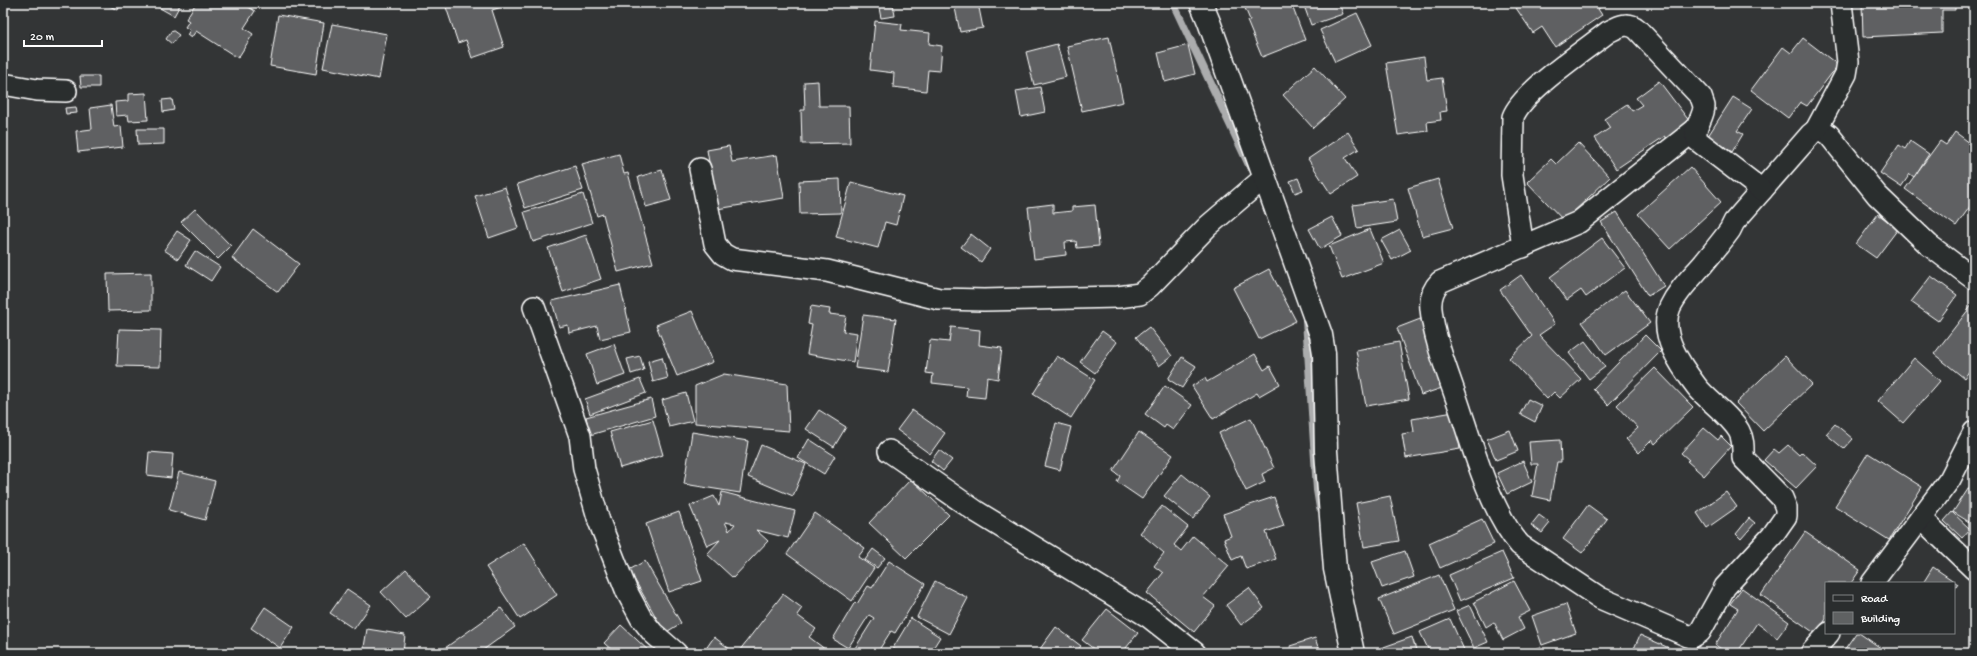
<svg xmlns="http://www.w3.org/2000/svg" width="1977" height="656" font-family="'Gochi Hand',sans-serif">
<rect width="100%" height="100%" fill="#333536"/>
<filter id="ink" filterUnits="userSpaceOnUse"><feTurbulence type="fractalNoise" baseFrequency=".025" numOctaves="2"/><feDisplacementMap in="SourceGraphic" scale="8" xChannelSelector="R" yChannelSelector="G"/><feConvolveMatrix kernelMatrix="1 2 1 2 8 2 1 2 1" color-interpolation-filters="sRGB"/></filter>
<g filter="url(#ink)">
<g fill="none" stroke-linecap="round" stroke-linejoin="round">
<g stroke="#abacad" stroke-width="8">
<path d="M1173 3 1250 167"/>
<path d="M1306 320 1317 490 1320 508"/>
</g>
</g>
<g fill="#5f6162" stroke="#fff" fill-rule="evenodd">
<path d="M103 3H121L118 10Z"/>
<path d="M151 3H181L174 16Z"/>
<path d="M196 3 202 5 203 3H224L230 7 233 3H242L255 11 244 28 253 34 238 58 196 31 191 38 187 35 190 30 185 27 189 21 186 19Z"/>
<path d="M459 3H507L508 5 492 10 504 47 472 58 466 40 458 43 446 7Z"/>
<path d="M878 3H893L895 16 881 18Z"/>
<path d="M954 3H978L983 28 960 32Z"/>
<path d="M1257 3H1291L1305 40 1262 57 1247 21 1250 20 1245 8Z"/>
<path d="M1303 3H1339L1343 14 1311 25Z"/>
<path d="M1524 3H1607L1598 9 1602 15 1555 47 1542 27 1533 33 1516 8Z"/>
<path d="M1862 3H1955V10H1942V33L1863 37Z"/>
<path d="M1357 13 1372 45 1335 62 1320 30Z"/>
<path d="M278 15 324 23 316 74 270 66Z"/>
<path d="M875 21 902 24 901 30 930 33 929 44 942 46 940 71 928 70 926 91 893 87 894 73 870 70Z"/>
<path d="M332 24 387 34 379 79 323 68Z"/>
<path d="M172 30 179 35 172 44 166 39Z"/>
<path d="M1109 37 1123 102 1082 111 1067 46Z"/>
<path d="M1803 38 1838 65 1807 106 1800 102 1788 118 1751 90 1783 47 1791 53Z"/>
<path d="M1057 44 1066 77 1034 85 1026 52Z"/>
<path d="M1188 45 1195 74 1165 82 1158 53Z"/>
<path d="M1424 57 1427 80 1442 78 1447 111 1440 112 1441 120 1427 122 1428 131 1398 135 1386 63Z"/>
<path d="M1315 66 1345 99 1313 128 1283 95Z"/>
<path d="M80 76H99V87H81Z"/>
<path d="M818 81 819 106H849L850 143 802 144 801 110H805L804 82Z"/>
<path d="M1659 81 1690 122 1667 139 1665 136 1616 169 1595 138 1610 128 1604 119 1627 104 1632 111 1642 105 1636 98Z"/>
<path d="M1040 87 1045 112 1021 117 1016 91Z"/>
<path d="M146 93 148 120 129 121 128 115 116 116 115 102 128 101V94Z"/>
<path d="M1733 97 1752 109 1737 131 1743 134 1732 152 1708 136Z"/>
<path d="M172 99 174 110 163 112 162 100Z"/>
<path d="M111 105 114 127 121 126 123 147 78 152 76 131 92 129 90 108Z"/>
<path d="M76 107 77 113 66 114 65 108Z"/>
<path d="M137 129H164V144L138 145Z"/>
<path d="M1348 132 1359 149 1345 158 1357 177 1331 194 1308 159Z"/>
<path d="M1955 132 1974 146V201L1956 226 1905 189 1940 141 1946 145Z"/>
<path d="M1910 141 1929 154 1914 177 1910 174 1901 187 1880 173 1899 145 1905 149Z"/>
<path d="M1578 143 1610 177 1564 221 1527 182 1551 159 1556 164Z"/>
<path d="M729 146 732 162 777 155 784 198 717 209 707 150Z"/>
<path d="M619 154 624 174 628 173 653 263 618 272 603 214 597 216 582 164Z"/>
<path d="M575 166 583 190 525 208 517 184Z"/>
<path d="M1690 167 1721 202 1670 249 1638 214Z"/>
<path d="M662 170 671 200 646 207 638 177Z"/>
<path d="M1298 178 1303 190 1295 193 1290 181Z"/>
<path d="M840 179 841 213 800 214 799 181Z"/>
<path d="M1438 179 1453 228 1422 236 1408 188Z"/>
<path d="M851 182 903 196 896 225 885 222 878 248 836 237Z"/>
<path d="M505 187 518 228 489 238 475 196Z"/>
<path d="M583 194 592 223 533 242 524 212Z"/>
<path d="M1393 199 1397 222 1357 228 1353 205Z"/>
<path d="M1053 204V213L1072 211V207L1095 205 1099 246 1077 248 1076 241 1065 242 1066 255 1034 259 1028 207Z"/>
<path d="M195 209 231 246 218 259 181 222Z"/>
<path d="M1617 212 1664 286 1648 296 1601 222Z"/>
<path d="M1878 214 1898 229 1876 258 1856 244Z"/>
<path d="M1332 217 1342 236 1320 249 1309 229Z"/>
<path d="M253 229 299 264 278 292 232 258Z"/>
<path d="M1370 229 1384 263 1342 279 1329 246Z"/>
<path d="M1400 230 1411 250 1392 260 1381 240Z"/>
<path d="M177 231 191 240 178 259 164 250Z"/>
<path d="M971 234 990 249 981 262 961 247Z"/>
<path d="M586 235 601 279 563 292 548 248Z"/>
<path d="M1602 238 1625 268 1586 297 1581 290 1567 300 1550 277Z"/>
<path d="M195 251 220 267 211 281 186 265Z"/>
<path d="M1269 269 1296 321 1259 339 1233 288Z"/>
<path d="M151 273V310L108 311 107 274Z"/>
<path d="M1521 275 1555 324 1539 335 1581 379 1560 398 1554 392 1547 399 1509 358 1532 336 1500 290Z"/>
<path d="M1931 276 1957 295 1938 321 1911 302Z"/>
<path d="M620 285 631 332 600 339 597 326 569 333 568 325 559 327 552 301Z"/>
<path d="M1625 290 1650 323 1606 355 1582 322Z"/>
<path d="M1972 305 1974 307V365L1964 378 1934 354Z"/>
<path d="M811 306 830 309 829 314 846 316 843 331 857 333 853 362 807 354 812 325 808 324Z"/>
<path d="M692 311 713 362 677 376 656 325Z"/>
<path d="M863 315 896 319 888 372 855 368Z"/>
<path d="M1423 318 1448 386 1421 395 1397 328Z"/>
<path d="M951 327 980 330 979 345 1002 348 998 379 987 377 985 398 966 396 967 387 932 383 933 374 926 373 930 340 949 342Z"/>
<path d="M1149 327 1172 356 1159 366 1136 337Z"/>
<path d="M119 329 161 330 160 367 117 366Z"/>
<path d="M1102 331 1117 342 1095 373 1080 362Z"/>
<path d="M1645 335 1661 351 1608 405 1593 389Z"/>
<path d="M1585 341 1605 367 1589 379 1569 353Z"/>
<path d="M1399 342 1409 399 1366 406 1356 350Z"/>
<path d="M614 344 625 375 597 385 587 354Z"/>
<path d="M1255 354 1264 370 1270 366 1280 384 1259 396 1257 393 1213 419 1192 386 1205 378 1207 382Z"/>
<path d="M640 356 644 370 631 374 627 359Z"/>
<path d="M1057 356 1095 380 1071 418 1033 394Z"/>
<path d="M1785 356 1812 384 1763 431 1736 403Z"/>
<path d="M662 357 668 378 653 382 648 361Z"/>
<path d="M1182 357 1196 366 1182 388 1168 379Z"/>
<path d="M1914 358 1940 381 1903 423 1878 401Z"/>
<path d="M1655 368 1693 407 1655 444 1652 440 1639 453 1626 439 1638 428 1617 405Z"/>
<path d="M724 374 787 384 789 431 695 423V386Z"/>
<path d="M640 379 646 393 590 414 585 399Z"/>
<path d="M1165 386 1192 405 1173 430 1166 425 1164 428 1145 414Z"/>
<path d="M686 393 693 421 669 427 662 400Z"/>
<path d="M651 399 655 416 590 435 586 417Z"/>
<path d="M1528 399 1542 406 1535 422 1520 414Z"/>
<path d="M819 410 846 427 834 447 806 429Z"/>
<path d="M912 410 945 433 930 454 897 430Z"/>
<path d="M1454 412 1460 449 1406 458 1402 434 1414 432 1412 419Z"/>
<path d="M1251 418 1274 468 1262 474 1265 482 1246 491 1219 433Z"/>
<path d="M653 420 663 455 620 468 610 432Z"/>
<path d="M1056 423 1071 427 1060 470 1045 466Z"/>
<path d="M1835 424 1853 439 1844 449 1826 434Z"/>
<path d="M1704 428 1718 440 1721 436 1731 446 1704 476 1687 461 1689 460 1681 453Z"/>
<path d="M1510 430 1518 451 1496 460 1487 439Z"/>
<path d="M692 432 748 441 740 493 684 484Z"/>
<path d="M1139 432 1173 455 1142 499 1117 482 1120 476 1113 471Z"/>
<path d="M809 439 835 456 824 474 798 458Z"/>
<path d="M1560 440 1561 462H1557L1550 500 1532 496 1538 464H1531L1529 442Z"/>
<path d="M761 445 806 464 793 496 748 477Z"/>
<path d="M1788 445 1799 455 1802 452 1817 466 1796 488 1764 460 1774 449 1779 453Z"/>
<path d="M939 450 952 460 943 471 931 461Z"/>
<path d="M149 452 173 454 171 478 147 475Z"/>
<path d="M1868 453 1922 487 1889 540 1835 506Z"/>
<path d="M1523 461 1532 482 1507 494 1497 473Z"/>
<path d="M179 472 215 481 205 520 169 510Z"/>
<path d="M1182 474 1210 497 1193 519 1164 496Z"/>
<path d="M911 479 949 515 906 558 869 523Z"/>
<path d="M1974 480V525L1953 512Z"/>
<path d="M722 492 795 511 788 538 756 530 768 541 733 578 707 554 720 540 707 546 690 506 714 496 719 506ZM725 522 735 524 729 531Z"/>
<path d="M1726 492 1737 507 1707 528 1697 513Z"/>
<path d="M1390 496 1399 541 1364 547 1356 503Z"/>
<path d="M1274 497 1284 526 1266 532 1276 559 1246 569 1241 556 1232 560 1224 539 1231 536 1223 514Z"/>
<path d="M1588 505 1607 519 1582 553 1563 539Z"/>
<path d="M1162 506 1188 527 1174 545 1181 551 1193 536 1229 566 1203 597 1215 606 1194 632 1147 593 1163 573 1154 566 1164 553 1140 533Z"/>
<path d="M679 512 702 581 669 592 646 524Z"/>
<path d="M1952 512 1970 529 1962 538 1944 521Z"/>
<path d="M815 513 865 548 858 557 874 568 852 601 787 554Z"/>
<path d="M1539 515 1550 523 1542 533 1531 525Z"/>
<path d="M1749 518 1755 523 1741 539 1736 534Z"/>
<path d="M1482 519 1494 544 1440 568 1429 543Z"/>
<path d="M1805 532 1860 570 1851 583H1826V619L1816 634 1761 595Z"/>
<path d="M524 543 557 595 520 619 486 567Z"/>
<path d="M873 549 885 558 877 568 865 560Z"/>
<path d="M1405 551 1414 577 1382 588 1372 562Z"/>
<path d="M1502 552 1514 578 1460 601 1449 575Z"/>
<path d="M645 561 681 623 665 633 629 570Z"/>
<path d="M889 561 925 584 895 633 891 631 877 653H852L874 618 869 615 848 648 833 639 855 602 857 604 868 586 872 588Z"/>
<path d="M1933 567 1958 584 1954 590V583H1923Z"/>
<path d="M406 569 431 597 406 619 381 592Z"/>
<path d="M1439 575 1454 610 1394 634 1379 599Z"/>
<path d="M935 581 968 598 949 634 917 617Z"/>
<path d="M1514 581 1530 611 1518 617 1524 629 1503 640 1494 622 1486 627 1474 602Z"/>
<path d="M1249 588 1264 608 1241 625 1226 605Z"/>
<path d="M1742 588 1789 622 1777 638 1757 623 1737 653H1728L1715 645 1738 609 1730 604Z"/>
<path d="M347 589 371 605 354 629 330 613Z"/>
<path d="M783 594 802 608 797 615 816 629 809 637 826 650 824 653H741L739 651Z"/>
<path d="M1566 604 1576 633 1542 645 1532 616Z"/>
<path d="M1470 605 1488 642 1474 648 1456 611Z"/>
<path d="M265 607 294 627 280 648 251 628Z"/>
<path d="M501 608 515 627 479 653H438Z"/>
<path d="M1107 609 1138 633 1122 653H1099L1082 640Z"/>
<path d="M911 618 940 637 930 653H901L893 648Z"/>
<path d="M1450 619 1465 652 1430 653 1420 632Z"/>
<path d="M621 625 651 653H615L604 643Z"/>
<path d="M1056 627 1081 646 1075 653H1037Z"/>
<path d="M367 629 405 635 403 653H363Z"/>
<path d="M1856 633H1859L1888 653H1842Z"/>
<path d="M1640 635 1678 652V653H1632Z"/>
<path d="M714 637 735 653H703Z"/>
<path d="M1412 637 1417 653H1376L1375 650Z"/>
<path d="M1315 638 1320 653H1292L1290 646Z"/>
<path d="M1541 647 1543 653H1523Z"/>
</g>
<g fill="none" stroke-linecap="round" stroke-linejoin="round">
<g stroke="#fff" stroke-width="24">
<g id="street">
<path d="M3 84 37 90 66 91"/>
<path d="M1696 129 1579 222 1440 282C1433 289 1430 299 1431 309 1434 340 1449 376 1459 406 1473 448 1491 512 1520 545L1600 598 1688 636 1692 637 1700 632 1725 587 1772 536 1786 516V508L1782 498 1743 458C1743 449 1744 440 1739 431 1729 414 1709 402 1697 387 1681 366 1658 334 1670 307 1678 290 1692 277 1704 263 1713 252 1722 241 1730 230L1734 222 1811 134 1816 130 1823 131 1829 135 1877 195 1929 245 1974 279"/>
<path d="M1816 130 1846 74 1848 62 1841 3"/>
<path d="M700 169 715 244 723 254 732 259 827 271 939 299 984 300 1118 297 1140 294 1150 286 1208 226 1264 178"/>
<path d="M1523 247 1512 175 1513 117C1522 92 1585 50 1608 32 1618 27 1627 21 1637 29L1701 97C1702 100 1703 103 1704 106 1704 119 1691 129 1698 141L1762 190"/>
<path d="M534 307 580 436 584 469 599 521 627 592 641 618 653 633 676 653"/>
<path d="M889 451 977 512 1149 617 1195 653"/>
<path d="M1921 518 1974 569"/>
<path d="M1872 583 1950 479 1974 432"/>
<path d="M1811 653 1829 633"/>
</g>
</g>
<g stroke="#fff" stroke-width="25">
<path id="secondary" d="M1201 3 1209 22 1321 335 1324 353 1326 451 1335 569 1353 653"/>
</g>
<use href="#street" stroke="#2a2d2e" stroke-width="21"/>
<use href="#secondary" stroke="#2a2d2e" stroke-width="22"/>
</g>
</g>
<rect width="1977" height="656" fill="none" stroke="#2a2d2e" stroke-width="16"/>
<rect x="8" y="8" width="1961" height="640" fill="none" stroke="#fff" stroke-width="1.5" filter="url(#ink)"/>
<rect x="1825" y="582" width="130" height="52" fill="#2a2d2e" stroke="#7f8182"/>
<rect x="1833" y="595" width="20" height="6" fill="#2a2d2e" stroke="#7f8182"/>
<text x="1861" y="602" font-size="12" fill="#ffffff">Road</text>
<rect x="1833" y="612" width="20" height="12" fill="#5f6162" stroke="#7f8182"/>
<text x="1861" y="622" font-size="12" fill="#ffffff">Building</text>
<path d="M24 40v6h78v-6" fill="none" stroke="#ffffff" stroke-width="2"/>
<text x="30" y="40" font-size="12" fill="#ffffff" stroke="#2a2d2e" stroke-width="3" paint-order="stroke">20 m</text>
</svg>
